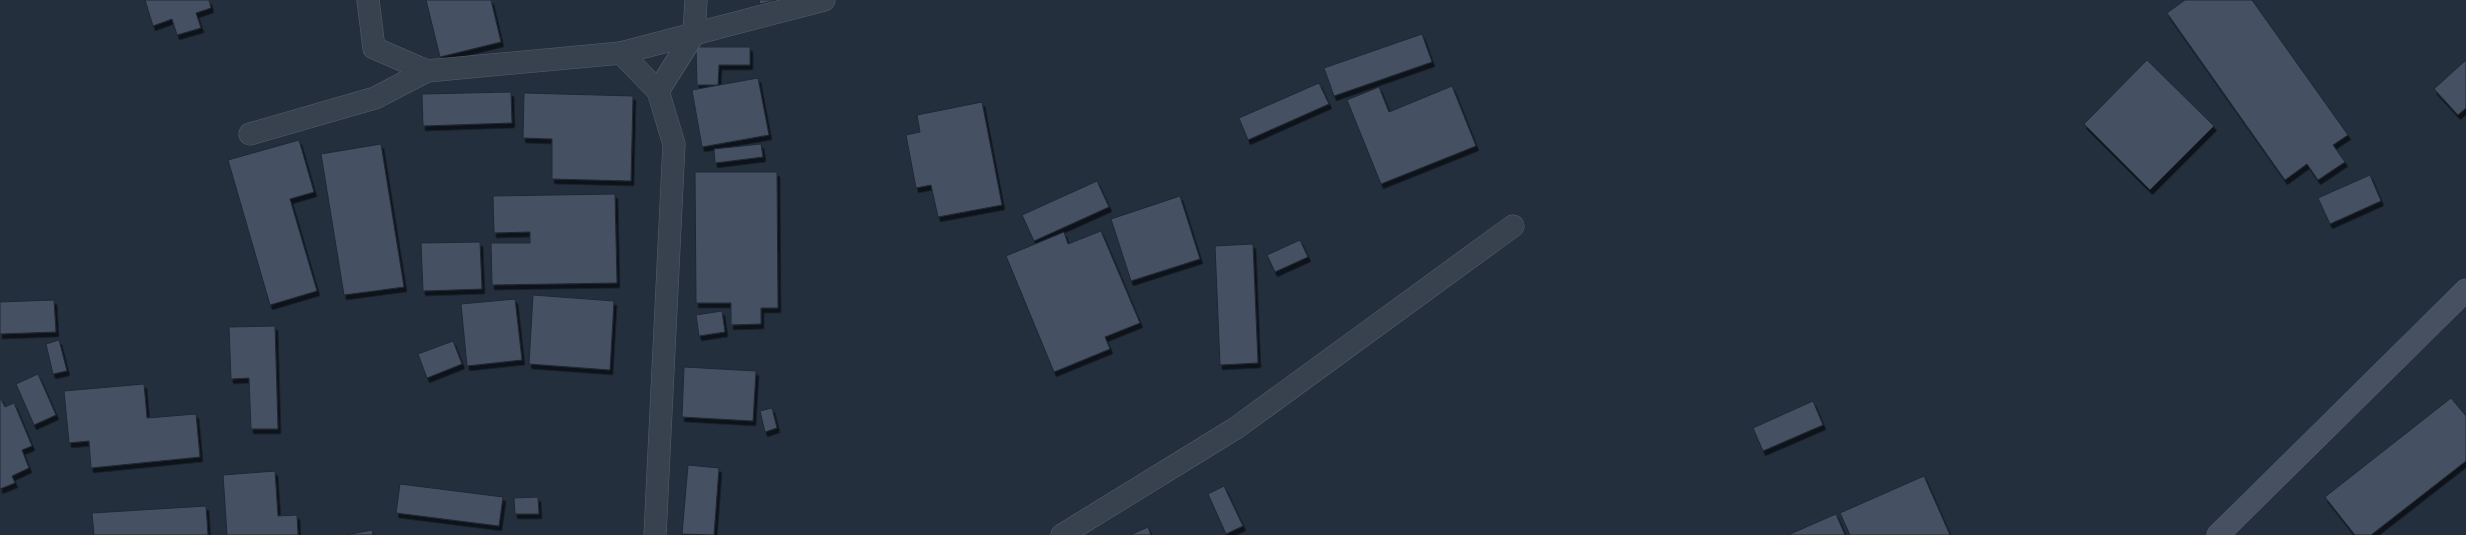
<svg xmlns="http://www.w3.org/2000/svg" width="2466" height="535" font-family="'DejaVu Sans',sans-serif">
<defs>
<filter id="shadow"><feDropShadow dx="2.5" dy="4.5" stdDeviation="0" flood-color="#0009"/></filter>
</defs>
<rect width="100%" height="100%" fill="#242f3e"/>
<g fill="#455162" stroke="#1f2835" filter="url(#shadow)">
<path d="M145 0H209L211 8 196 13 201 28 177 35 172 19 153 26Z"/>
<path d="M426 0H491L501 42 440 57Z"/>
<path d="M759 0H777L760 4Z"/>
<path d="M2185 0H2252L2348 135 2333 145 2345 162 2318 180 2307 164 2285 180 2167 13Z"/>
<path d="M1422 34 1432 62 1334 96 1324 68Z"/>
<path d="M696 47H750V65H719L718 85H697Z"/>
<path d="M2147 60 2214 126 2150 190 2084 124Z"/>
<path d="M2466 60V108L2458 115 2434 89Z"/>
<path d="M758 78 769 135 702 147 692 90Z"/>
<path d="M1319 83 1329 104 1248 140 1239 118Z"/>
<path d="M1452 86 1476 146 1381 184 1347 100 1379 87 1389 112Z"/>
<path d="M511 92 512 123 423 126 422 94Z"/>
<path d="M524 93 633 96 631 181 552 179V139L523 138Z"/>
<path d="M982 102 1002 205 938 217 931 185 916 188 906 135 920 132 917 115Z"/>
<path d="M299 140 314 192 290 199 317 291 270 305 228 160Z"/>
<path d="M381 144 404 287 344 295 321 154Z"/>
<path d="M761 144 763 157 715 163 714 149Z"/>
<path d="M695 172H777L778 308H761V324L731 325V303H696Z"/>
<path d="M2370 175 2381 201 2330 224 2318 198Z"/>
<path d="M1097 181 1109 207 1034 241 1022 215Z"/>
<path d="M615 194 617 283 492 285 491 243H530V232L494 233 493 196Z"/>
<path d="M1180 196 1200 259 1131 281 1111 219Z"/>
<path d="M1101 231 1140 323 1105 337 1110 349 1054 372 1006 256 1064 232 1068 244Z"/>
<path d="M1300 240 1308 257 1275 272 1267 255Z"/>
<path d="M480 242 482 289 423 291 421 243Z"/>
<path d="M1253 244 1258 363 1220 365 1215 246Z"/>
<path d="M533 295 614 301 610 370 529 364Z"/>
<path d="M515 299 522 360 467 366 461 304Z"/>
<path d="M54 300 56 332 0 334V302Z"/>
<path d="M722 311 725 332 699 336 696 315Z"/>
<path d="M275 326 278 429H251L249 378 231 379 229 327Z"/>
<path d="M59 340 67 371 53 374 46 344Z"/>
<path d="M453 341 462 364 427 378 418 354Z"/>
<path d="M684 367 756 371 753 421 682 417Z"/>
<path d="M38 374 56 415 34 425 16 384Z"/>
<path d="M144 384 147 418 196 414 200 457 91 468 89 441 69 443 64 391Z"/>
<path d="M0 397 5 407 14 403 32 446 22 450 29 468 12 476 15 483 0 489Z"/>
<path d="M2451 398 2466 416V461L2371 535H2355L2325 497Z"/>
<path d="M1813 401 1823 425 1763 451 1753 428Z"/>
<path d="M772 408 777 428 765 432 760 411Z"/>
<path d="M688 465 719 468 714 535 682 534Z"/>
<path d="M275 471 278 516 297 515 298 535H227L223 475Z"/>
<path d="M1924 476 1950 535H1850L1840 513Z"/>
<path d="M400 484 503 497 499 526 396 513Z"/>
<path d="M1224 486 1243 526 1226 534 1208 494Z"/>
<path d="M538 497 539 514H515L514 498Z"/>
<path d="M206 506 208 535H94L92 513Z"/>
<path d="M1836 514 1845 535H1788Z"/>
<path d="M1148 527 1151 535H1130Z"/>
<path d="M372 530 373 535H346Z"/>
</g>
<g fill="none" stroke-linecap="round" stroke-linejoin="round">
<g stroke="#565f6c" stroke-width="23">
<g id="street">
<path d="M368 0 374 48 427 71 621 53 658 91 674 144 655 535"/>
<path d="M621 53 824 0"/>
<path d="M658 91 694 34 696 0"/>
<path d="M250 134 375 98 427 71"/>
<path d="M1062 535 1236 428 1513 226"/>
</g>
</g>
<g stroke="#565f6c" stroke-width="23">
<path id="secondary" d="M2218 535 2466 290"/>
</g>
<use href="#street" stroke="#38414e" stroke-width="22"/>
<use href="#secondary" stroke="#465061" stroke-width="22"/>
</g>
</svg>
